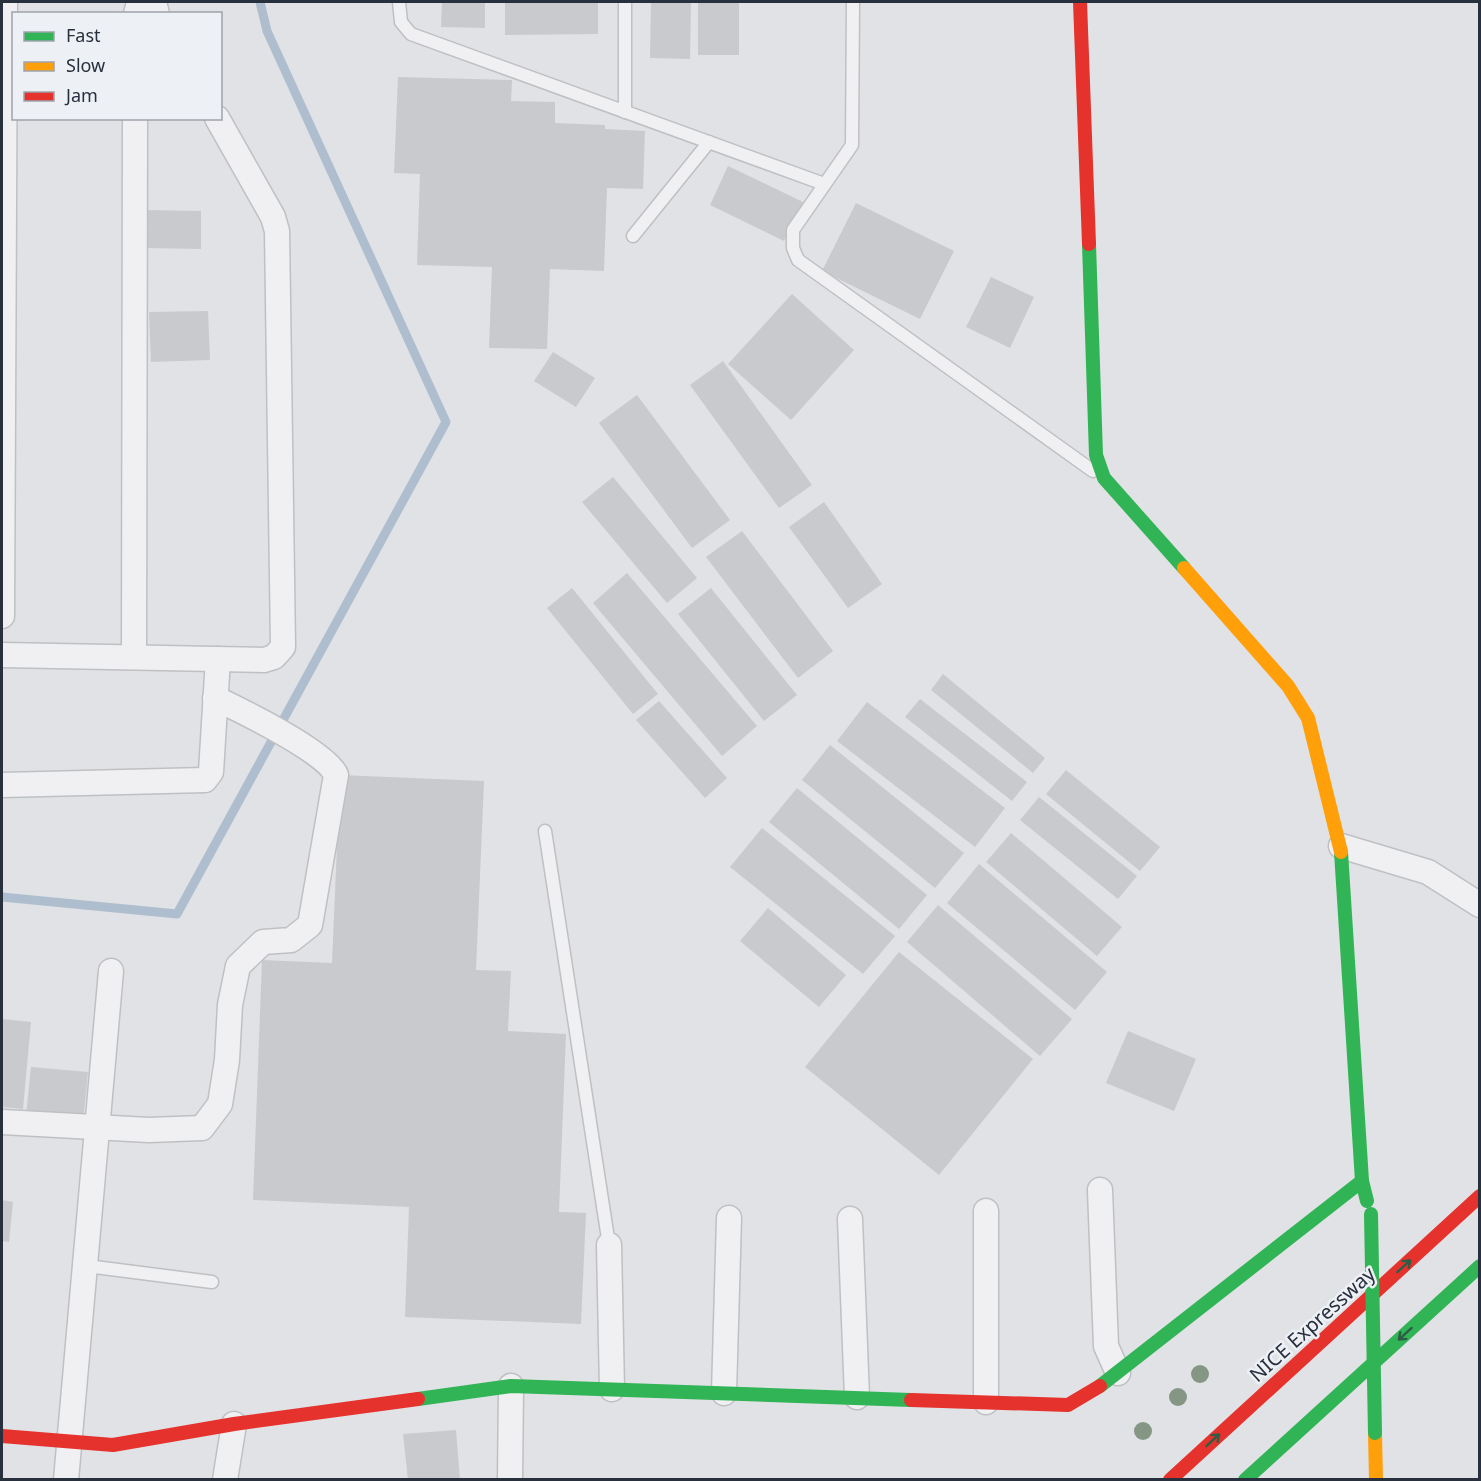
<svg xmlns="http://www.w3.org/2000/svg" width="1481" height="1481" font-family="'Noto Sans',sans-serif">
<rect width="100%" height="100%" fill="#e0e2e5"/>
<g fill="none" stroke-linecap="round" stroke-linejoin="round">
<path stroke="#afbecf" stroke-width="9" d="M2 897 177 914 446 422 267 31 260 2"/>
</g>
<g fill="#c9cacd">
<path d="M442 2H485V28L441 27Z"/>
<path d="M505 2H598V34L505 35Z"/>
<path d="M651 2H691L690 59 650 58Z"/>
<rect x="698" y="2" width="41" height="53"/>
<path d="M398 77 512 80 511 101 555 102V123L605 125V129L645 131 643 189 607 188 604 271 550 269 547 349 489 348 492 267 417 265 420 174 394 173Z"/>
<path d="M728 166 803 202 784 241 710 205Z"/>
<path d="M856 203 954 251 920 319 822 271Z"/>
<path d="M145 210 201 211V249L145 248Z"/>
<path d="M991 277 1034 297 1010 348 966 327Z"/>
<path d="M792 294 854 350 791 420 728 364Z"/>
<path d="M208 311 210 360 151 362 149 312Z"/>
<path d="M553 352 595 378 576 407 534 381Z"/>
<path d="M723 361 812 485 779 508 690 385Z"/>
<path d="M637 395 730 520 692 548 599 423Z"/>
<path d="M613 477 697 578 667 603 582 502Z"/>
<path d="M824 502 882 584 848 608 789 527Z"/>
<path d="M742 531 833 651 798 678 706 557Z"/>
<path d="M627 573 757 726 722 756 593 603Z"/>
<path d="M572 588 658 694 633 714 547 608Z"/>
<path d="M711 588 797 695 764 721 678 614Z"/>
<path d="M943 674 1045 758 1033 773 931 690Z"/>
<path d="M920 699 1027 782 1012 801 905 717Z"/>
<path d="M659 701 727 778 705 798 636 720Z"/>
<path d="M867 702 1005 808 975 847 837 741Z"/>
<path d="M830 745 964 853 935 888 802 780Z"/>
<path d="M1066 770 1160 847 1140 871 1046 794Z"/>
<path d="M340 775 484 781 476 970 511 971 508 1031 566 1034 559 1212 586 1213 581 1324 405 1317 409 1207 253 1200 262 960 332 963Z"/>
<path d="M797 788 927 895 899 929 769 822Z"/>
<path d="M1039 797 1137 876 1118 899 1020 820Z"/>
<path d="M762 828 895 936 863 974 730 867Z"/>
<path d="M1011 833 1122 927 1097 956 986 862Z"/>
<path d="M979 864 1107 972 1075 1010 947 903Z"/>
<path d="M938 905 1072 1019 1040 1056 907 942Z"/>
<path d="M768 908 846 975 819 1007 740 941Z"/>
<path d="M899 952 1033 1059 939 1175 805 1067Z"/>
<path d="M2 1019 31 1022 23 1109 2 1107Z"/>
<path d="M1128 1031 1196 1059 1174 1111 1106 1083Z"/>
<path d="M31 1067 88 1072 83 1121 26 1115Z"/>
<path d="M2 1200 13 1202 9 1242 2 1241Z"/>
<path d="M456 1430 460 1480H408L403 1434Z"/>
</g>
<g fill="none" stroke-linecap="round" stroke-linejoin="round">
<g stroke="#bec0c3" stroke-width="15">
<g id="lane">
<path d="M399 2 401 22 411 34 824 184"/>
<path d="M853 2 852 145 793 230V248L798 260 1093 471"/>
<path d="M625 112V2"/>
<path d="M633 236 709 142"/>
<path d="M545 831 609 1245"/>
<path d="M87 1266 212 1282"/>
</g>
</g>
<g stroke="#bec0c3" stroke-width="27">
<g id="street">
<path d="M154 2 157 14"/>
<path d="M136 14 139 2"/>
<path d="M2 616 5 2"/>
<path d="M2 655 264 660 274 657 283 647 277 231 273 217 217 118"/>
<path d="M134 656 135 118"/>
<path d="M2 785 205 780 211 772 218 659"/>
<path d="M1341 846 1428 872 1480 905"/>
<path d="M2 1122 149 1130 202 1128 220 1104 227 1060 230 1005 238 966 263 942 291 940 310 925 336 775C327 752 240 710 215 698"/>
<path d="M1100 1190 1106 1346 1118 1373"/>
<path d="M850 1219 857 1397"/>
<path d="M609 1245 612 1389"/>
<path d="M724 1393 729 1218"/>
<path d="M986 1402V1211"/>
<path d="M66 1480 111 971"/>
<path d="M225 1480 234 1424"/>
<path d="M510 1480 511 1386"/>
</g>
</g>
<use href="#lane" stroke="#f0f0f2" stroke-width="12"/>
<use href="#street" stroke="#f0f0f2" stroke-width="24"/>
<g stroke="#30b455" stroke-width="14">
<path d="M1089 244 1096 455 1104 478 1184 568"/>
<path d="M1341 852 1362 1181 1367 1201"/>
<path d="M1100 1386 1362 1181"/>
<path d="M418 1399 511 1386 911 1400"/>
<path d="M1245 1480 1480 1266"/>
</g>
<g stroke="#ff9f0a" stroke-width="14">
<path d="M1184 568 1288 686 1308 718 1341 852"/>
<path d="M1375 1433 1376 1480"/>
</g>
<g stroke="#e5322d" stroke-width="14">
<path d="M1080 2 1089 244"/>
<path d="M911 1400 1068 1405 1100 1386"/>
<path d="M2 1436 113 1445 234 1424 418 1399"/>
<path d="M1170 1480 1480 1196"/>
</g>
<path stroke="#30b455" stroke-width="14" d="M1371 1214 1375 1433"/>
</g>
<g fill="#859685">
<circle cx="1200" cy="1374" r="9"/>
<circle cx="1178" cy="1397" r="9"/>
<circle cx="1143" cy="1431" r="9"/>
</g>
<defs><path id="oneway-shaft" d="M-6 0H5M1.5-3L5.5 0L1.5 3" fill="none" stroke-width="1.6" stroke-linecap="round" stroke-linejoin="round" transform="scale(1.5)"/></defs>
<g stroke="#2b5e45">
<use href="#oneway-shaft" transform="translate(1404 1266) rotate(-42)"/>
<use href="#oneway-shaft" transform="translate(1405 1334) rotate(138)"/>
<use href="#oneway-shaft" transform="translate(1213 1440) rotate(-42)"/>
</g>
<g text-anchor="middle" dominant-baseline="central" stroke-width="5" stroke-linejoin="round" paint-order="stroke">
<g font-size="20" fill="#282f3d" stroke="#edf0f5">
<text transform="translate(1312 1324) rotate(-42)">NICE Expressway</text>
</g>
</g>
<rect width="1481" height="1481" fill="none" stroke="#282f3d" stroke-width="6"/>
<rect x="12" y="12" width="210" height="108" fill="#edf0f5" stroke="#9ea3ab" stroke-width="1.5"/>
<rect x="24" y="32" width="30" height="9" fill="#30b455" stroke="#9ea3ab" stroke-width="1.5"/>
<text x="66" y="42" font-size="18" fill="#282f3d">Fast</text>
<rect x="24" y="62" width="30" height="9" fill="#ff9f0a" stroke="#9ea3ab" stroke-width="1.5"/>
<text x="66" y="72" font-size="18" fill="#282f3d">Slow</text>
<rect x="24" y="92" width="30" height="9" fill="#e5322d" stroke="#9ea3ab" stroke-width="1.5"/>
<text x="66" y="102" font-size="18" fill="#282f3d">Jam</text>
</svg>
